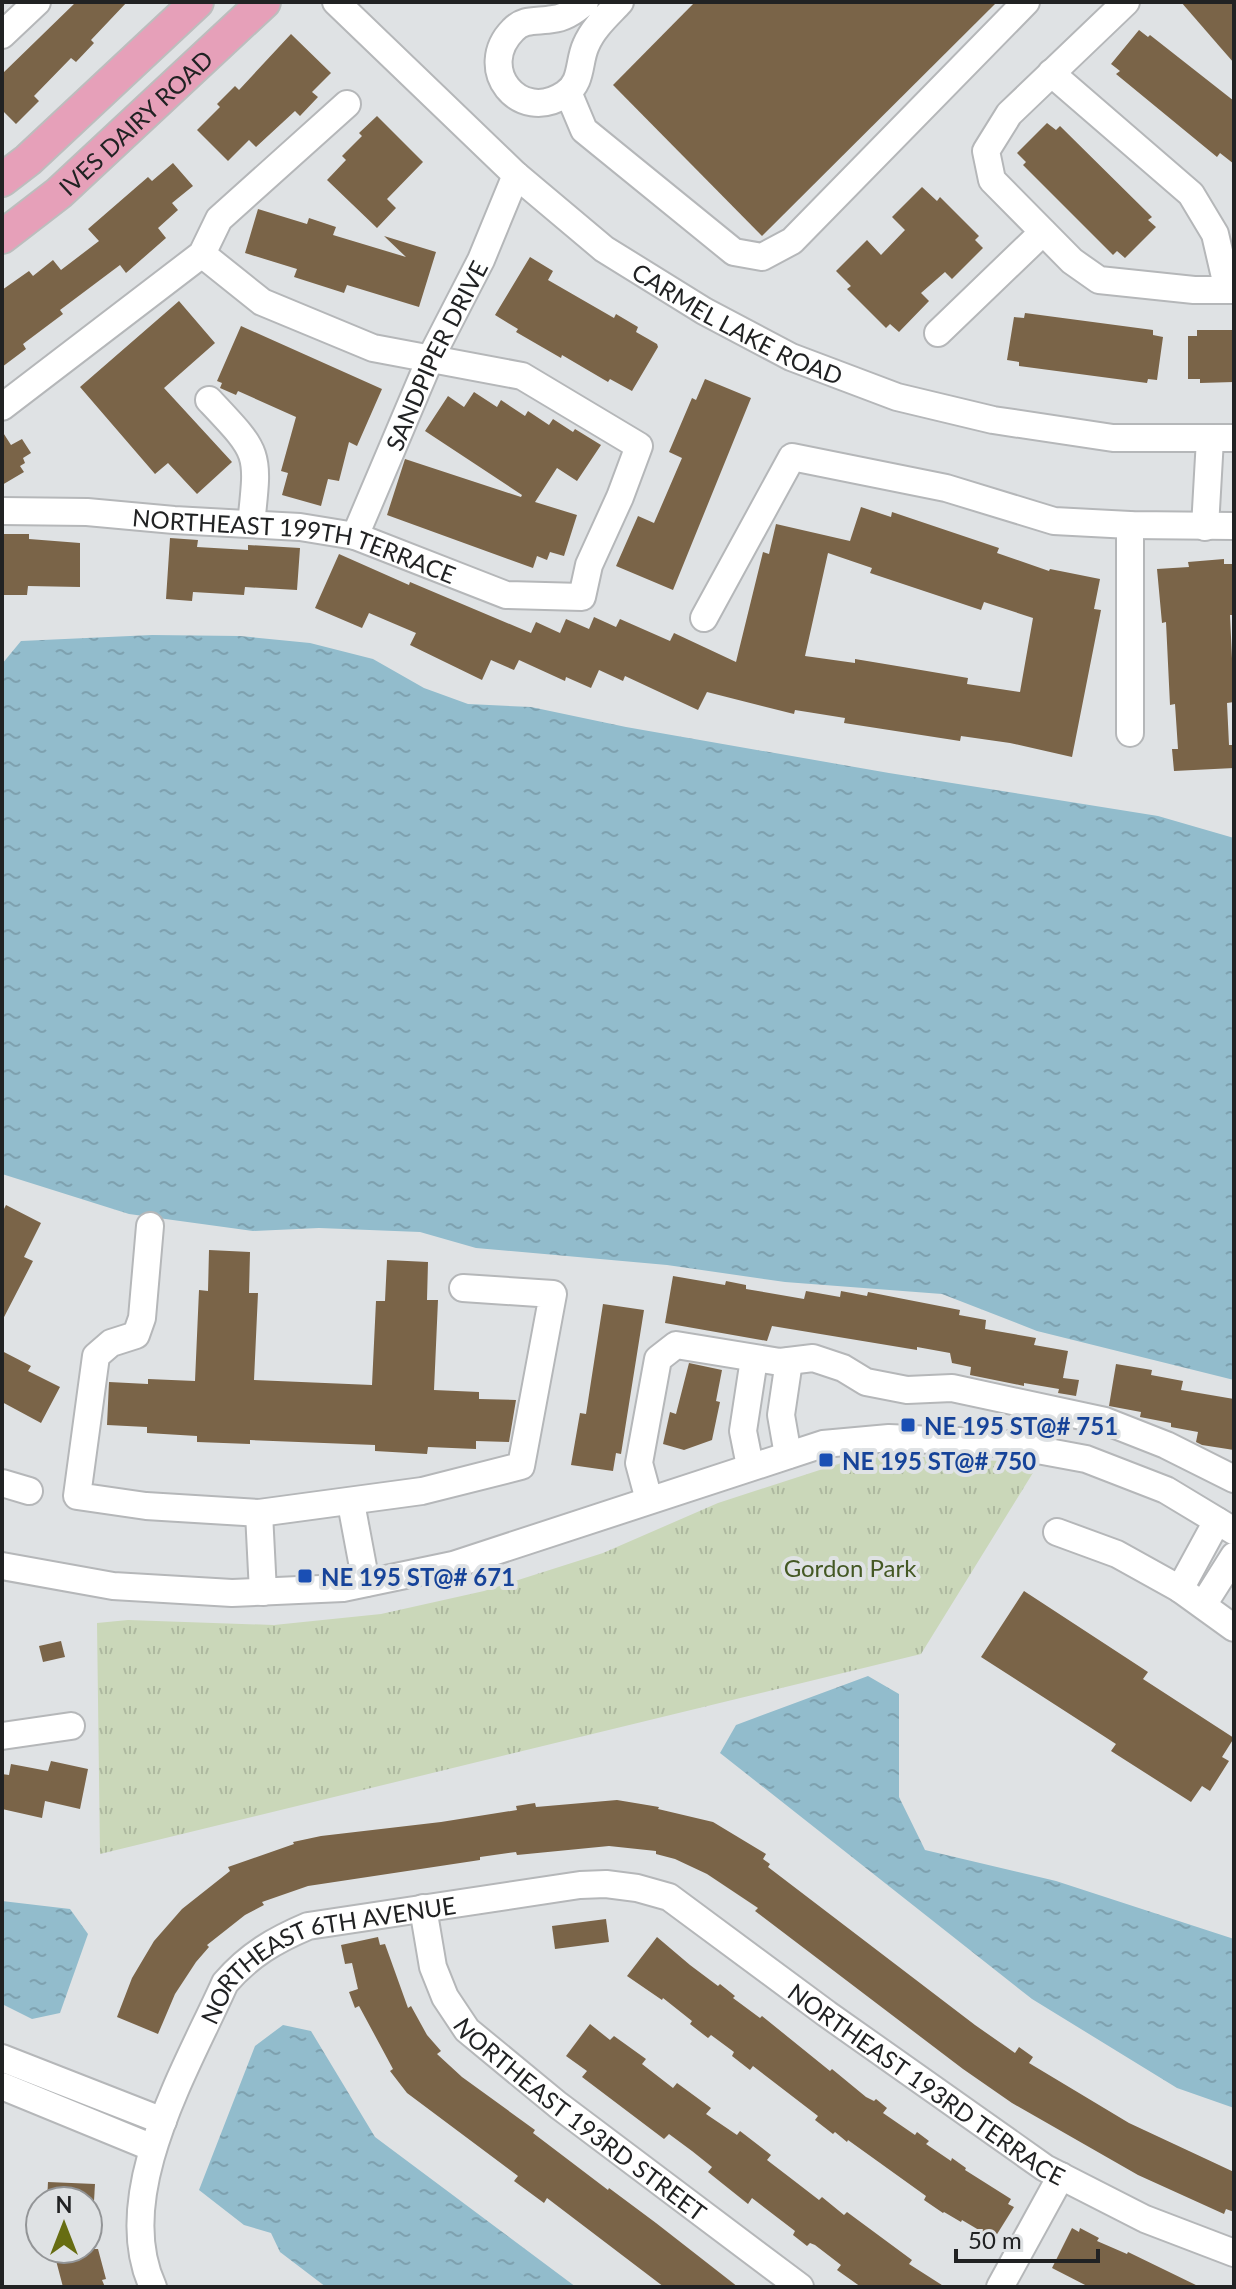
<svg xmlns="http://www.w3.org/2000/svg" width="1236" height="2289" font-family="Lato,sans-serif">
<defs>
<pattern id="park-tufts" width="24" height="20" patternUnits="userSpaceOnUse" patternTransform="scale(2)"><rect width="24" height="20" fill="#cad7b9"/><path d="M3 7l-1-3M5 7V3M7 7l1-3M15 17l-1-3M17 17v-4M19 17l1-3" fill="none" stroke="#adb89f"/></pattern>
<pattern id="water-ripples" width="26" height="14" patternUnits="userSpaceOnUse" patternTransform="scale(2)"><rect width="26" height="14" fill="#92bccc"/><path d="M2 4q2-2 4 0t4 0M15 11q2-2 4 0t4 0" fill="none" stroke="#7ea1af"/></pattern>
</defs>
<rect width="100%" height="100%" fill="#dfe2e4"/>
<path fill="url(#park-tufts)" d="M869 1454 1039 1463 921 1654 100 1854 97 1623 128 1620 274 1625 381 1614 484 1591 603 1553 718 1503Z"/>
<g fill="url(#water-ripples)">
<path d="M152 635 240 636 310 643 373 659 424 688 468 704 531 707 626 727 889 773 1158 816 1234 838V1380L1037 1331 942 1294 785 1282 667 1265 476 1248 420 1232 319 1228 253 1231 129 1214 2 1174V664L21 641Z"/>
<path d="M868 1676 899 1694V1797L925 1850 1056 1881 1234 1939V2108L1177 2088 1032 1999 720 1753 736 1725Z"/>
<path d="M2 1901 70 1909 88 1934 60 2013 32 2019 2 2004Z"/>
<path d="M283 2025 311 2031 375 2137 576 2287H326L280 2252 271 2233 244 2225 199 2190 255 2046Z"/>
</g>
<g fill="#7a6448" fill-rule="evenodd">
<path d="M76 2H127L91 40 94 43 76 62 71 58 34 96 39 101 16 124 2 110V74Z"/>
<path d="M695 2H997L762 236 613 85Z"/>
<path d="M1181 2H1234V63L1220 47Z"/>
<path d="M1139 30 1148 37 1150 35 1234 101V164L1220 153 1217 157 1116 74 1120 71 1111 64Z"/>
<path d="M291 34 331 73 312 92 318 97 300 116 295 111 256 147 249 140 228 161 197 130 220 107 217 104 235 86 239 90Z"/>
<path d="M377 116 423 162 387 199 396 208 377 228 327 180 346 160 342 156 362 136 359 133Z"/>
<path d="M1047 123 1056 130 1060 126 1152 217 1148 220 1156 227 1125 258 1117 251 1113 255 1023 165 1026 162 1017 153Z"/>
<path d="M173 163 193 186 172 203 178 210 158 228 166 238 126 273 120 265 60 310 63 314 23 344 26 349 2 367V290L29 271 33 276 53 260 61 270 99 241 88 229 148 177 152 181Z"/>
<path d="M922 187 937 201 940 197 979 236 975 240 983 248 952 279 945 272 921 293 929 301 899 332 890 324 886 328 847 289 851 286 836 271 867 240 881 255 905 230 892 217Z"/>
<path d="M258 209 307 224 309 218 336 227 333 235 406 257 384 236 436 252 419 307 347 285 344 293 294 277 297 269 245 253Z"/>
<path d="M530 257 553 271 548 280 614 318 616 314 638 327 636 332 657 344 658 347 632 391 610 379 608 382 562 355 561 358 516 332 518 329 495 315Z"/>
<path d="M179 301 215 343 164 388 232 462 197 494 168 463 155 474 80 387Z"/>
<path d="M1025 313 1153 330V335L1163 337 1157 380 1148 379 1147 383 1019 366V362L1007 360 1014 317 1024 318Z"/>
<path d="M241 326 382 389 357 446 349 442 339 481 328 479 321 506 282 495 288 473 281 471 296 417 238 391 236 395 220 388 222 383 217 381Z"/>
<path d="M1197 330H1234V382L1200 383V379H1188V336H1197Z"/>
<path d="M705 379 751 398 673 590 616 566 638 516 654 523 682 458 669 452 692 398 696 400Z"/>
<path d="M474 392 497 407 501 400 525 416 528 411 549 425 553 419 573 432 575 429 601 445 577 481 557 468 535 502 577 515 564 556 550 552 547 560 537 556 533 568 387 515 405 459 521 497 522 495 425 431 448 396 464 407Z"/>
<path d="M2 431 11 445 22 439 31 453 23 458 25 463 20 466 24 472 2 485Z"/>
<path d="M861 507 891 517 892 512 999 548 997 553 1049 571 1050 569 1100 579 1094 609 1101 610 1072 757 1010 743 961 736 960 741 844 723 845 718 795 710 794 714 707 692 698 710 625 676 623 681 599 670 591 688 566 677 565 681 519 660 514 670 491 660 482 680 410 645 416 633 369 613 362 628 315 608 339 554 409 585 410 582 531 633 536 622 560 633 566 619 589 629 594 617 616 627 620 619 670 641 674 633 736 662 763 552 769 554 776 524 850 541ZM828 553 872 568 870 573 981 610 984 602 1033 618 1020 692 967 684 968 678 909 668 855 659V663L805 656Z"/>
<path d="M2 534H29V539L80 543V587L28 586 27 595H2Z"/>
<path d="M170 538 198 540 197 547 248 550V545L300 548 297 590 245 587 244 595 193 592 192 601 166 599Z"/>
<path d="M1224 559V564H1234V615H1230L1234 702 1227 703 1229 745H1234V768L1174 771 1172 749H1178L1175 704 1170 705 1166 622 1162 623 1157 569 1189 567 1188 562Z"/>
<path d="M6 1205 41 1223 24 1257 33 1261 2 1321V1213Z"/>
<path d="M209 1250 250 1252 249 1293H258L254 1380 372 1385 376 1301H385L387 1260 428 1262 427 1300H438L434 1390 479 1392V1399L516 1400 509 1442 476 1441V1449L428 1447 427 1454 375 1451V1445L250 1440V1444L197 1442V1436L147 1433V1427L107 1425 109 1382 148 1384V1379L195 1381 199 1290 208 1291Z"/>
<path d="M673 1276 725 1285 726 1281 746 1285V1289L804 1299 806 1291 840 1297 841 1291 867 1296 868 1292 960 1310 959 1315 986 1320 985 1329 1036 1338 1034 1345 1068 1351 1063 1378 1079 1380 1076 1396 1058 1393 1059 1389 1024 1383V1386L970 1375 971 1367 952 1363 950 1353 917 1347V1350L772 1326 767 1341 665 1323Z"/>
<path d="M603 1304 644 1310 621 1454 616 1453 613 1471 571 1465 580 1413 586 1414Z"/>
<path d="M2 1351 31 1366 28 1371 60 1387 41 1423 2 1402Z"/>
<path d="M689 1363 722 1370 716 1401 720 1402 712 1440 684 1450 663 1444 670 1412 676 1414Z"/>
<path d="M1116 1364 1152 1370 1151 1375 1183 1381 1181 1390 1234 1399V1450L1202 1445 1196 1442 1198 1432 1171 1427V1423L1140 1417 1141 1412 1109 1406Z"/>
<path d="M1024 1591 1148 1672 1143 1679 1234 1738 1222 1757 1229 1761 1210 1791 1202 1786 1191 1802 1111 1751 1116 1744 981 1657Z"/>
<path d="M61 1641 65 1657 43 1662 39 1646Z"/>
<path d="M51 1761 88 1769 80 1809 45 1801 42 1818 2 1809V1774L9 1775 11 1764 48 1771Z"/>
<path d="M617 1800 659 1807 658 1809 713 1822 766 1854 763 1859 770 1864 768 1867 975 2025 1015 2053 1019 2047 1033 2057 1029 2063 1129 2123 1234 2172V2212L1226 2209 1224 2214 1138 2175 1012 2103 963 2069 755 1911 758 1908 707 1874 675 1859 656 1854V1851L609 1846 517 1855 516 1852 480 1857V1860L308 1886 262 1902 264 1905 245 1915 207 1945 209 1947 196 1962 175 1994 158 2034 117 2017 132 1978 154 1941 182 1909 230 1871 228 1867 294 1844 293 1842 321 1836 441 1822 517 1810 516 1806 535 1803 536 1807Z"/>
<path d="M606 1919 609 1942 555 1949 552 1926Z"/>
<path d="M378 1937 380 1945 385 1944 408 2008 411 2006 427 2035 441 2051 437 2054 462 2077 535 2130 533 2133 608 2190 609 2188 656 2223 738 2287H664L547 2198 544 2203 514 2181 518 2176 407 2093 390 2071 393 2069 359 2006 355 2008 349 1992 358 1989 352 1963 345 1964 341 1945Z"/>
<path d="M657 1937 690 1965 718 1986 720 1984 735 1996 733 1998 760 2018 762 2016 830 2071 832 2069 866 2097 874 2101 876 2099 887 2108 883 2113 915 2135 917 2132 929 2141 926 2144 951 2161 952 2158 966 2168 965 2170 1011 2199 1008 2204 1014 2207 994 2239 962 2220 961 2222 944 2212 943 2213 924 2200 926 2196 848 2140 847 2142 835 2132 833 2134 815 2120 818 2116 753 2066 750 2070 732 2056 734 2052 711 2035 708 2038 690 2024 692 2021 663 1998 662 2000 627 1976Z"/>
<path d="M590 2024 610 2040 614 2036 646 2059 642 2064 673 2088 677 2083 711 2108 706 2114 737 2135 740 2131 771 2155 767 2160 797 2183 819 2200 822 2197 844 2215 847 2212 912 2260 909 2264 945 2287H861L837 2270 841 2265 815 2245 810 2243 807 2246 793 2235 795 2231 752 2198 748 2204 708 2172 712 2167 692 2151 669 2134 664 2139 582 2077 587 2071 566 2056Z"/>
<path d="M48 2182 95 2184 94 2201H47Z"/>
<path d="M1072 2228 1079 2232 1080 2228 1099 2238 1097 2241 1127 2254 1128 2252 1200 2287H1089L1052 2268Z"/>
<path d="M53 2249H98L106 2279 102 2280 105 2287H63Z"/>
</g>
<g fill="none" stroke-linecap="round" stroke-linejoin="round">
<g stroke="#b5b7b9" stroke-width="30">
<g id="minor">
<path id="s1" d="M336 2 516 175 604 249 704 311 791 357 897 397 993 420 1113 438H1234"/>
<path d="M585 2C576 10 565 18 553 19 538 22 524 18 513 30 475 68 519 125 565 94 583 82 578 62 586 45 593 28 608 15 620 2"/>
<path d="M1126 2 1009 114 986 151 992 180 1072 261 1099 280 1194 290H1234"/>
<path d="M2 35 37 2"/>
<path d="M1051 73 1191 194 1215 234 1228 290"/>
<path d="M568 92 584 130 734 252 762 257 792 241 1026 2"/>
<path d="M938 333 1043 232"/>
<path d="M209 400C260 454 259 451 251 524"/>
<path d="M2 407 202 254 219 219 347 104"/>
<path id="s2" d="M2 511 87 512 174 520 300 527 355 536 506 595 582 597 589 565 620 497 639 446 522 376 373 348 262 302 202 254"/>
<path d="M1205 527 1210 439"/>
<path id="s3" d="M355 536 431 357 481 260 516 175"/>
<path d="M704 618 792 457 946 488 1054 521 1130 525 1234 526"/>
<path d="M1130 733V525"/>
<path d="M150 1226 142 1318 136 1335 111 1343 96 1356 77 1496 146 1506 259 1513 422 1491 521 1466 553 1294 463 1288"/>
<path d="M788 1455 781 1415 789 1361"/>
<path d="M750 1466 743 1431 754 1359"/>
<path d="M2 1483 29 1491"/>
<path d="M649 1500 639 1463 658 1359 676 1345 780 1362 813 1358 843 1368 866 1382 907 1390 952 1388 1105 1421 1166 1445 1234 1479"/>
<path d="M351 1503 366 1583"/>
<path d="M259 1513 263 1592"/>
<path d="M1057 1532 1117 1554 1180 1589 1234 1628"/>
<path d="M2 1566 113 1586 232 1593 343 1588 453 1565 823 1444 889 1438 1000 1443 1086 1459 1166 1490 1234 1531"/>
<path d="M1180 1589 1217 1521"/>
<path d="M1203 1605 1234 1556"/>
<path d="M2 1736 71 1726"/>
<path id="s4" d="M423 1908 433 1967 445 1997 467 2030 558 2105 800 2287"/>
<path d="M2 2058 163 2121"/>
<path d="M2 2086 153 2148"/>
<path id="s5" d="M153 2287C110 2195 187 2068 225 1983 249 1955 275 1940 308 1926L580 1885 606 1884 637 1888 669 1897 827 2014 1045 2168 1145 2219 1234 2253"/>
<path d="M1000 2287 1061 2176"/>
</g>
</g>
<g stroke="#bcbdbd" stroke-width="36">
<g id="major">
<path d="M2 180 28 160 197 2"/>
<path id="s6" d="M2 237 59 193 264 2"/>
</g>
</g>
<use href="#minor" stroke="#fff" stroke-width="26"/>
<use href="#major" stroke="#e6a0b9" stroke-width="32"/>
</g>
<g fill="#1a4fb4" stroke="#dfe2e4" stroke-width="3">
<rect x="900" y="1417" width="16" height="16" rx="4"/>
<rect x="818" y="1452" width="16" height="16" rx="4"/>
<rect x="297" y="1568" width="16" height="16" rx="4"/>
</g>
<g text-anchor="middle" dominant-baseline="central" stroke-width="8" stroke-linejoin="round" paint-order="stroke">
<g font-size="24" fill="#212223" stroke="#dfe2e4">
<text stroke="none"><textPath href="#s6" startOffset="176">IVES DAIRY ROAD</textPath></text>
<text stroke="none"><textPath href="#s1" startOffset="518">CARMEL LAKE ROAD</textPath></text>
<text stroke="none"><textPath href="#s3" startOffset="198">SANDPIPER DRIVE</textPath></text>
<text stroke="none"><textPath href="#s2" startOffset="296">NORTHEAST 199TH TERRACE</textPath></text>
<text stroke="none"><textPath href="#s5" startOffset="426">NORTHEAST 6TH AVENUE</textPath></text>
<text stroke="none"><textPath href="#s5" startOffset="1108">NORTHEAST 193RD TERRACE</textPath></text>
<text stroke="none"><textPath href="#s4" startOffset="276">NORTHEAST 193RD STREET</textPath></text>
</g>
<g font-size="24" font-weight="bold" fill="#164399" stroke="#dfe2e4" text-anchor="start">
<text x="924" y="1425">NE 195 ST@# 751</text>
<text x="842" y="1460">NE 195 ST@# 750</text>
<text x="321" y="1576">NE 195 ST@# 671</text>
</g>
<g font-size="24" fill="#445824" stroke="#dfe2e4">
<text x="850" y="1567">Gordon Park</text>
</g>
</g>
<rect width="1236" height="2289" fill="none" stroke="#212223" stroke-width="8"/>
<g transform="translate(64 2225)"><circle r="38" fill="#dfe2e4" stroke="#939597" stroke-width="2"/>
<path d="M0-6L14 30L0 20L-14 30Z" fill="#676d12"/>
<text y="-12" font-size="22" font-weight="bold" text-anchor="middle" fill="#212223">N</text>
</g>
<path d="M956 2249v12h142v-12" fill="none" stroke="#212223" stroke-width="4"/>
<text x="968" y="2249" font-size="24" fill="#212223" stroke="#dfe2e4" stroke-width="6" paint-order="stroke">50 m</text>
</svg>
